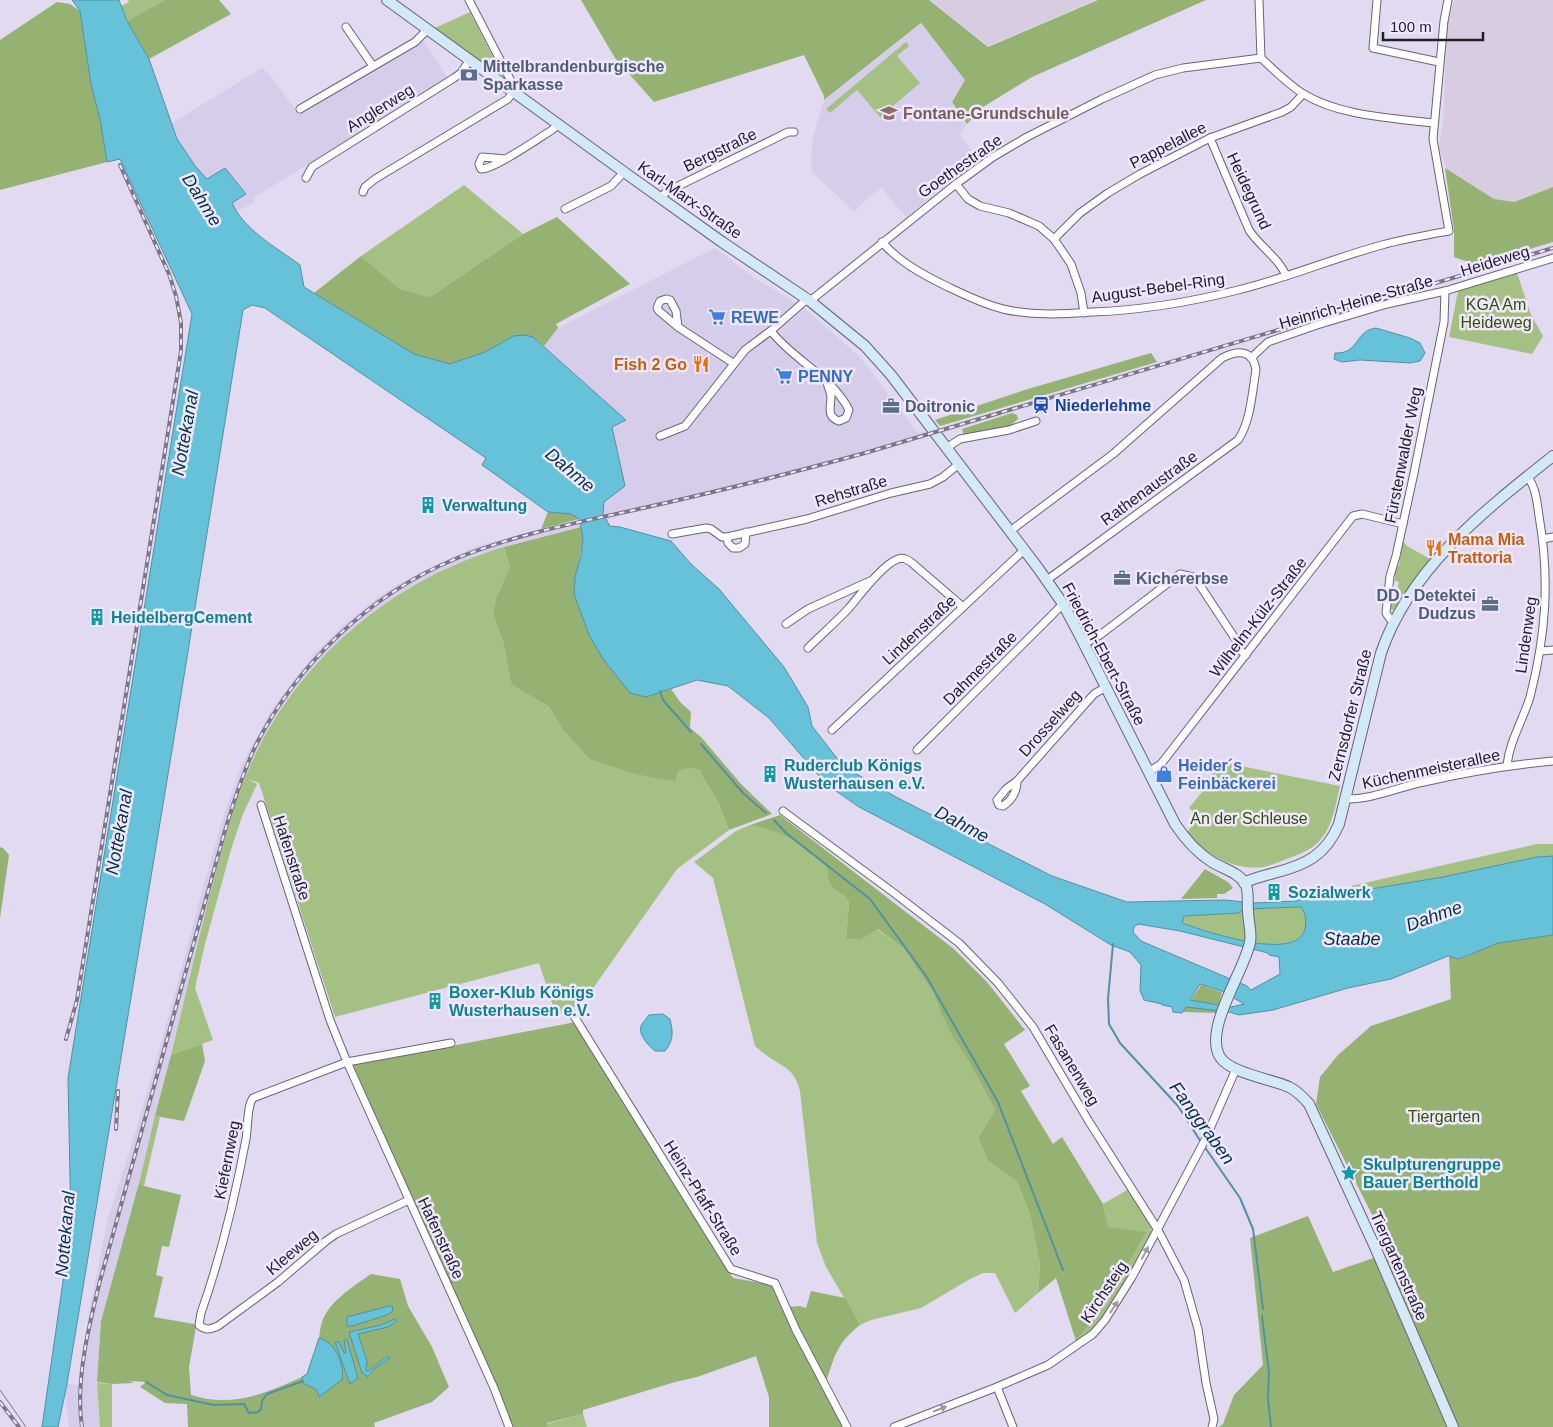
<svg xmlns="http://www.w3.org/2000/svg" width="1553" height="1427" font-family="Helvetica,sans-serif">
<rect width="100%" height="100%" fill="#e1daf1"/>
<g fill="#d6cdeb">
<path d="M921 24 965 80 951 102 966 125 960 135 978 160 906 217 881 187 854 211 812 172 811 156 813 137 823 102Z"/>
<path d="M423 40 448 78 253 198 255 202 236 212 231 203 245 194 207 179 196 167 177 139 170 124 262 68 268 73 299 114Z"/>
<path d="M715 248 756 279 803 307 861 358 918 433 924 431 927 436 770 481 631 513 477 555 455 564 407 589 351 630 309 673 270 729 260 746 245 778 226 834 139 1183 101 1321 97 1382 100 1427H69L65 1391 67 1384 79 1385 89 1312 108 1218 135 1133 172 1004 203 887 225 811 241 766 272 709 315 653 345 624 376 599 400 583 477 546 602 514 604 502 625 486 612 427 626 419 544 346 558 328Z"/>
</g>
<g fill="#d7cce0">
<path d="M930 0H1096L988 46Z"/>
<path d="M1455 0H1553V187L1514 202 1494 199 1447 170 1439 148 1443 122 1448 14Z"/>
</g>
<g fill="#a5c083">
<path d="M128 0H165L127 21 121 6 129 2Z"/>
<path d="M470 12 496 63V66L493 69H491L435 28Z"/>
<path d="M906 42 909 46 897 56 920 83 880 117 857 90 830 113 826 109Z"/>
<path d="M464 185 523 234 430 297 400 289 361 256Z"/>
<path d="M1517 273 1531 315 1543 336 1532 354 1449 337 1458 291Z"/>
<path d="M1403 541 1407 546 1432 560 1397 609 1392 610 1390 608 1393 589 1397 590 1399 582 1395 581C1396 575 1393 570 1399 565Z"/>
<path d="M504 547 510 567 496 598 493 615 504 645 511 684 549 707 563 730 589 759 674 782 678 771 690 768 700 770 704 779 719 804 729 830 677 869 589 994 580 1004 556 1015 539 963 335 1017 259 783 248 779 257 784 243 814 232 846 205 944 195 988 213 1040 171 1055C186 995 199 935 215 875 225 838 235 799 251 764 299 658 394 579 504 547Z"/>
<path d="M1221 762 1340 786C1336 803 1333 825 1321 839 1313 849 1301 854 1289 858 1281 861 1272 865 1264 867 1235 871 1204 855 1187 832L1199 817 1189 808 1206 787 1203 785Z"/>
<path d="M750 825 775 832 797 842 807 852 822 862 827 869 828 879 832 888 843 895 849 902 846 939 860 940 877 929 903 948 933 992 942 1016 953 1038 968 1060 995 1110 978 1138 988 1161 1017 1181 1030 1215 1040 1265 1038 1293 1015 1313 995 1273H983L970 1279 921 1308 871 1320 860 1325 826 1267 817 1243 800 1091C795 1073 790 1070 775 1061 768 1057 761 1051 755 1046L713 878 694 862 736 831Z"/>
<path d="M1537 844H1553V856L1537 857 1443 877 1353 892 1351 886Z"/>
<path d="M1301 907C1306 913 1307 923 1304 932 1292 961 1204 931 1182 923L1184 916 1239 913 1244 909Z"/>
<path d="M155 1116 160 1117 144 1186 139 1183Z"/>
<path d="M1129 1189 1152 1228 1150 1236C1129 1275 1110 1314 1077 1344L1076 1341 1105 1305 1145 1233 1108 1227 1103 1204Z"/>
<path d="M97 1383 112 1384V1427H100Z"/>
<path d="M583 1414 587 1427H547L546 1424Z"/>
</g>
<g fill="#95b272">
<path d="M165 0H219L231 14 149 59 127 21Z"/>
<path d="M581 0H929L988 47 1098 0H1206L1032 77 983 107 967 124 952 102 965 80 921 23 824 100V96L804 55 654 102 615 58Z"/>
<path d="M57 2 70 4 80 11 91 84 100 119 107 162 0 190V40Z"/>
<path d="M1445 168 1494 199 1514 202 1553 187V242L1477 265 1454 257V230Z"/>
<path d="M557 217 630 284 556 324 558 328 544 346 533 337 514 336 485 352 450 364 414 354 314 293 361 256 400 289 430 297 523 234Z"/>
<path d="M1151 353 1157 362 940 426 935 420 1028 389Z"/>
<path d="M1012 413 1017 415 1018 419 1009 427 964 435 962 429Z"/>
<path d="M548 512 571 514 579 519 541 529Z"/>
<path d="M581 527 583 537 574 594 580 608 646 697 671 689 681 703 691 712 690 728 701 737 741 784 772 814 729 830 719 804 704 779 700 770 690 768 678 771 675 782 636 774 589 759 563 730 549 707 511 684 504 645 493 615 496 598 510 567 504 547Z"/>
<path d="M780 815 954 949 987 982 1025 1030 1004 1044 1030 1086 1021 1091 1053 1144 1062 1137 1103 1204 1108 1227 1146 1232 1105 1305 1076 1341 1056 1278 1038 1293 1040 1265 1030 1215 1017 1181 988 1161 978 1138 995 1110 968 1060 953 1038 942 1016 933 992 903 948 878 929 860 940 846 939 849 902 843 895 832 888 828 879 827 869 822 862 807 852 797 842 775 832 750 825Z"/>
<path d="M0 847 3 848 9 855 0 918Z"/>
<path d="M1205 869 1228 882 1233 888 1224 894H1217V898L1181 899Z"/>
<path d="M1553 935V1427H1219L1223 1424 1234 1395 1263 1365 1250 1238 1308 1216 1333 1272 1391 1252 1316 1104 1320 1077 1338 1055 1371 1026 1451 999 1449 956 1460 959 1498 943Z"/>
<path d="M1201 985 1222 992 1217 1013 1183 1012Z"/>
<path d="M581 1021 654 1136 648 1140 733 1278 773 1285 842 1427H769V1397L756 1356 697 1377 675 1382 583 1410V1414L547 1423V1427H512L497 1387 411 1199 353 1065Z"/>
<path d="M202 1044 205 1061 184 1121 155 1116 171 1055Z"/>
<path d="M139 1183 144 1186 181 1195 169 1247 162 1246 156 1275 163 1277 154 1317 194 1324 196 1327 189 1367 191 1395C232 1408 265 1394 302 1377L304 1383 317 1390 319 1397 324 1339 319 1338C320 1333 320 1327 322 1322 329 1301 354 1286 371 1274L400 1279 408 1306 432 1347 449 1387 432 1402 374 1423 375 1427H188L187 1404 165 1403 140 1387 146 1382 129 1381 134 1383 112 1384 97 1382 101 1321Z"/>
<path d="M811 1291 845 1298 860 1325C837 1343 835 1355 826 1382L788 1307 800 1306 806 1308Z"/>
</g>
<g fill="#65c2d8" stroke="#5191a3" fill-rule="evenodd">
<path d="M72 0H119L127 21 149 59 177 139 196 167 207 179 225 168 246 194 232 203C245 231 276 247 300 265L304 287 414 354 450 364 485 352 514 336 525 335 533 337 626 420 612 427 625 486 604 502 603 514 610 526 620 527 671 541 691 564 719 589 784 667 808 707 812 726 843 766 896 797 1052 876 1127 902 1225 900 1254 903 1296 901 1315 895 1353 892 1443 877 1537 857 1553 856V935L1498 943 1459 959 1448 956 1391 979 1348 988 1273 1010 1239 1015 1229 1012 1186 1007 1182 1013 1173 1012 1172 1007 1162 1005V1004L1144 1000 1140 990 1141 965 1130 952 1111 945 1045 904 859 807 826 784 769 718 728 686 697 680 646 697 630 693 603 659 589 635 574 594 575 577 581 555 583 537 579 519 571 514 548 512 482 465 486 458 265 308 252 305 243 310 175 732 67 1384 58 1427H42L71 1226 68 1078 192 314 120 159 107 162 100 119 91 84 80 11ZM1301 907C1306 913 1307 923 1304 932 1292 961 1204 931 1182 923L1184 916 1239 913 1244 909ZM1138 924 1180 931 1268 953 1269 955 1279 957 1280 974 1251 990 1247 986 1141 941 1133 932 1134 927ZM1200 984 1222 991 1244 1004 1231 1007 1190 1000Z"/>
<path d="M1376 328 1410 338 1420 343 1425 353 1420 361 1410 363 1360 360 1342 362 1334 359 1335 353C1360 354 1354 331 1376 328Z"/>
<path d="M663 1014 670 1019C673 1032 674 1040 665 1051H655C649 1046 638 1035 641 1026 643 1022 647 1018 649 1015Z"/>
<path d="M389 1306 393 1307 392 1312 387 1315 352 1326H347V1317Z"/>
<path d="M395 1319 396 1322 388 1327 358 1334 367 1361 366 1371H368L388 1356 389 1359 374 1369 368 1377 362 1373 349 1332 381 1325Z"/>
<path d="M319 1338C335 1341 345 1365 342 1380L319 1397 317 1390 303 1383 302 1377 307 1374Z"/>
<path d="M344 1340H347L358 1378 350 1384 335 1342H339L344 1353H346Z"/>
</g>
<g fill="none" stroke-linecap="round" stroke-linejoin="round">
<g stroke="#5191a3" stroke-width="2">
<path d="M660 691 663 700 691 732"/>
<path d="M701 744 744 794 766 813"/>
<path d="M774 820 786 833 870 899 926 976 998 1102 1063 1270"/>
<path d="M1113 944 1108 999 1109 1024 1120 1043 1178 1106 1201 1142"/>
<path d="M1204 1146 1240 1198 1253 1229 1263 1309"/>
<path d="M1262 1316 1269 1373 1268 1399 1271 1427"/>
<path d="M146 1382 167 1395 214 1405 244 1404 249 1413 258 1412 261 1409 262 1401 267 1394 303 1381"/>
</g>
<g stroke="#696477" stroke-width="9">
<g id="street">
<path d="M1259 0 1261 58C1274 70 1287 83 1302 93 1338 116 1392 118 1433 123"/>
<path d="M1377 0 1373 48 1439 62"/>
<path d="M346 27 373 66"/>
<path d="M300 109 415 42 427 30"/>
<path d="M1210 138 1249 230C1259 246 1280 259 1286 276"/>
<path d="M505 159 482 157 479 164 481 169C493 170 539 138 552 130L558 124"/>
<path d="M306 178 312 167 454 78 461 73 469 61"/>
<path d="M956 184 968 199 980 206 1009 213 1023 219 1039 226 1054 239 1071 264 1081 293 1084 313"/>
<path d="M363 192 365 187 375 179 508 99 515 89 512 83 469 0"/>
<path d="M661 198 666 192 788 132H794"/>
<path d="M565 209 611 186 624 172"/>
<path d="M1054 239 1080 213 1108 193 1140 174 1210 138 1282 112 1291 107 1303 94"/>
<path d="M882 242C898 261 922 274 944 285 963 294 982 304 1003 309 1033 316 1063 314 1093 312 1142 310 1191 302 1238 290 1287 278 1334 258 1382 245 1404 239 1427 235 1449 231L1433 139 1444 21 1448 0"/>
<path d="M810 301 956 184 993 157 1027 137 1102 99 1155 75 1183 68 1261 58"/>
<path d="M678 327 659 311 657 308 660 301 666 299 670 300 676 311 678 327 733 363"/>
<path d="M771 331C793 360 832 376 849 410L846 418 839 421C826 417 831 406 831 396 830 391 828 387 827 383"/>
<path d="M1251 358 1268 342 1317 325 1387 304 1445 291 1553 258"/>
<path d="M660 436 685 426 745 350 773 329 807 299"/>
<path d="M946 448 960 439 1009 430 1036 421"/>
<path d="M1010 531 1113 454 1222 358C1237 350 1253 349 1256 370 1252 392 1251 421 1238 440L1047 580"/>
<path d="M672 534 706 528 711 529 722 537H727L807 519 891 493 930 484 943 477 959 464"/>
<path d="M727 537 728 543 733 548H739L745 544 746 532"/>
<path d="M1543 539 1553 537"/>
<path d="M1395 621 1390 619 1386 613 1390 576 1396 556 1414 473 1444 322 1445 291"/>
<path d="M786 624 808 609 870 581"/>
<path d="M1084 644 1100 635 1180 574 1193 577 1199 584 1238 643 1241 651 1246 655"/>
<path d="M808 648C821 635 836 622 849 608 860 595 883 564 898 559 904 557 908 560 912 563L963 607"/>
<path d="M1540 651 1553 650"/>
<path d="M832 730 1024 550"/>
<path d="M917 750 1063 604"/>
<path d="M1507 766C1509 742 1523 720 1530 697 1546 635 1550 579 1539 516 1537 502 1536 487 1527 476"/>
<path d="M1148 772 1161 764 1353 516 1362 514 1403 524"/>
<path d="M1017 781C1017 792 1012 800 1003 806L999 805 997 800 1006 789 1017 781 1094 694 1106 687"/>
<path d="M1345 799C1372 800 1398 787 1424 782 1467 772 1509 765 1553 761"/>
<path d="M261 805 330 1020 347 1062 494 1388 509 1427"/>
<path d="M783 811 894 893 959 943 998 983 1033 1027 1088 1120 1158 1230 1184 1280 1198 1329 1206 1383 1214 1419 1212 1427"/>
<path d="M574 1016 731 1269 775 1283 796 1330 847 1427"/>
<path d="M409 1200 336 1234 326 1241 278 1282 218 1326C211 1329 206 1331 199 1325L201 1313C221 1256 235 1198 246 1139 248 1128 247 1105 253 1098L347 1062 451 1043"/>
<path d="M997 1387 1013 1427"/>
<path d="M894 1427 997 1387 1048 1365 1093 1334 1105 1320 1132 1277 1205 1140 1236 1069"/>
</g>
</g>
<g stroke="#696477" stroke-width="12">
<g id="secondary">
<path d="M387 0 624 172 722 242 810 301 865 346 891 375 1038 568 1063 604 1080 636 1175 824C1185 839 1196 852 1212 862 1223 869 1239 872 1246 885 1249 893 1247 903 1248 911 1248 921 1252 932 1250 942 1245 970 1203 1029 1220 1057 1230 1073 1271 1079 1289 1087 1297 1091 1303 1097 1309 1104L1375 1247 1453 1427"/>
<path d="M1244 883C1253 878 1264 876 1274 873 1306 865 1326 855 1339 824L1381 653C1410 568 1485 510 1553 456"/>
</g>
</g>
<use href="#street" stroke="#fff" stroke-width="7"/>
<use href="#secondary" stroke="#d3e9f5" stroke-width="10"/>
<path stroke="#7c7786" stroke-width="1" d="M0 1390 26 1427"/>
<g stroke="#7c7786" stroke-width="4">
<g id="rail">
<path d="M66 1039 77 1000 181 351V323L176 296 169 274 120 165"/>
<path d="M116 1129 118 1091"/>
<path d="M0 1402 19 1427"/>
<path d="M82 1427C75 1381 89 1325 100 1281L224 834C233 804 242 775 255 747 296 665 370 594 455 559 518 533 586 521 652 506 724 490 795 472 865 453L1553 248"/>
</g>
</g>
<use href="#rail" stroke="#eee7ff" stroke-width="2" stroke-dasharray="5.5" stroke-linecap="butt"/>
</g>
<defs><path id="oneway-solid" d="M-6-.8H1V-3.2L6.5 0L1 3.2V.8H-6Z" transform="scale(1.25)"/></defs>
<g fill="#9c9a9e">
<use href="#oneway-solid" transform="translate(1145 1253) rotate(-62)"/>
<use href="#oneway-solid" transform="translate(1114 1307) rotate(-57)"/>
<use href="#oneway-solid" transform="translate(940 1409) rotate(-21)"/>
</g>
<defs>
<g id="bank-bare" transform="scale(1.35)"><path d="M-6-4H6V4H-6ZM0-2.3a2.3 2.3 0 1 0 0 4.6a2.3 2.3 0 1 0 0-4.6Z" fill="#5c6f8a" stroke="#eee7ff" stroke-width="2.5" paint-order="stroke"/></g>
<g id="school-bare" transform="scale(1.35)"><path d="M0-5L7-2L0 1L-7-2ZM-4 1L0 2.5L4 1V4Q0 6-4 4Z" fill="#8d6e63" stroke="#eee7ff" stroke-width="2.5" paint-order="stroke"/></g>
<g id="supermarket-bare" transform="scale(1.35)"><path d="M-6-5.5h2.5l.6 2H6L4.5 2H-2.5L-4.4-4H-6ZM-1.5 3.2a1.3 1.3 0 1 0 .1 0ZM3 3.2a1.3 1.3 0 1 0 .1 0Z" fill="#3f7fe0" stroke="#eee7ff" stroke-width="2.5" paint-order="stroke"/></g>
<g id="restaurant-bare" transform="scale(1.35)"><path d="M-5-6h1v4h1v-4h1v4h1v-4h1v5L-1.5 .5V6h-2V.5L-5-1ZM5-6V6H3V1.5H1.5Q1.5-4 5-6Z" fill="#e8710a" stroke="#eee7ff" stroke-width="2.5" paint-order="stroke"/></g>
<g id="station-bare" transform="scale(1.35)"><path d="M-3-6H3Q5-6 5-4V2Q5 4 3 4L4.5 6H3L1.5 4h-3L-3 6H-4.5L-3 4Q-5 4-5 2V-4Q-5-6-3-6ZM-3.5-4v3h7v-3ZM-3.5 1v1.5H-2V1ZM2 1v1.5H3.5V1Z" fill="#1a4fb4" stroke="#eee7ff" stroke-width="2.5" paint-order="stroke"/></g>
<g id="office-bare" transform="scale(1.35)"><path d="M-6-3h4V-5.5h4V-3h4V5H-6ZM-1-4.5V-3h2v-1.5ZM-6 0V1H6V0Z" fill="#5c6f8a" stroke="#eee7ff" stroke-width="2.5" paint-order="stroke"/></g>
<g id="building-bare" transform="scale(1.35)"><path d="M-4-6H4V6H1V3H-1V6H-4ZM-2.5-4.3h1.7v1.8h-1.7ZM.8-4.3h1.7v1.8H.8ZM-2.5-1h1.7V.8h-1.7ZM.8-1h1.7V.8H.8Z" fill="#0f9aa8" stroke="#eee7ff" stroke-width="2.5" paint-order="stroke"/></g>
<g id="shop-bare" transform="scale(1.35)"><path d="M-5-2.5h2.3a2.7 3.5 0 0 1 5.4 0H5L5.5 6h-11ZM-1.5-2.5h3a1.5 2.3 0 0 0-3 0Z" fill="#3f7fe0" stroke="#eee7ff" stroke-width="2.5" paint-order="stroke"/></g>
<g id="sight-bare" transform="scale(1.35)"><path d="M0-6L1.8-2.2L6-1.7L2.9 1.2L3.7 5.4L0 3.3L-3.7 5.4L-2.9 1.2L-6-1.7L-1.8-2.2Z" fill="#0f9aa8" stroke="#eee7ff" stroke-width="2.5" paint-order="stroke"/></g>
</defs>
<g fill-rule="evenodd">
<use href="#bank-bare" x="469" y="75"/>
<use href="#school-bare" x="889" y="113"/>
<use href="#supermarket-bare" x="717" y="317"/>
<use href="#restaurant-bare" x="701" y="364"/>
<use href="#supermarket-bare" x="784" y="376"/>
<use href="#station-bare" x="1041" y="405"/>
<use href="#office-bare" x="891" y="406"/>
<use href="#building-bare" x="428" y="505"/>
<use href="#restaurant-bare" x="1434" y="548"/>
<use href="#office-bare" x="1122" y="578"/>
<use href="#office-bare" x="1490" y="604"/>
<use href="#building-bare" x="97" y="617"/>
<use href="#building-bare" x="770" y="774"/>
<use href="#shop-bare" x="1164" y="774"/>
<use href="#building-bare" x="1274" y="892"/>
<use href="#building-bare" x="435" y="1001"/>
<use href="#sight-bare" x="1349" y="1173"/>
</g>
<g text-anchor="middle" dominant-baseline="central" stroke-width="5" stroke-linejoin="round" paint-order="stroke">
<g font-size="16" font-weight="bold" fill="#4e5e75" stroke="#eee7ff" text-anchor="start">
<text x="483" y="66">Mittelbrandenburgische<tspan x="483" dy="18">Sparkasse</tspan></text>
<text x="905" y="406">Doitronic</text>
<text x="1136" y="578">Kichererbse</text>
<text x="1476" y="595" text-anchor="end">DD - Detektei<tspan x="1476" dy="18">Dudzus</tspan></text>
</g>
<g font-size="16" fill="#221f28" stroke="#eee7ff">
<text transform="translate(380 108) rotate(-32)">Anglerweg</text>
<text transform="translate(1168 145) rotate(-27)">Pappelallee</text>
<text transform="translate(720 150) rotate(-26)">Bergstraße</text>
<text transform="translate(960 166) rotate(-35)">Goethestraße</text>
<text transform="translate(1249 191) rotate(65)">Heidegrund</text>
<text transform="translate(690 200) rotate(35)">Karl-Marx-Straße</text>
<text transform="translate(1495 261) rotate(-17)">Heideweg</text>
<text transform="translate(1158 288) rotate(-8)">August-Bebel-Ring</text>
<text transform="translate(1356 302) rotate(-16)">Heinrich-Heine-Straße</text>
<text transform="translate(1403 455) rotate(-79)">Fürstenwalder Weg</text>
<text transform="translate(1149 488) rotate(-36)">Rathenaustraße</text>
<text transform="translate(851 491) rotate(-17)">Rehstraße</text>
<text transform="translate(1258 617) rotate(-52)">Wilhelm-Külz-Straße</text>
<text transform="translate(919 630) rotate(-43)">Lindenstraße</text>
<text transform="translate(1526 635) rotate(-82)">Lindenweg</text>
<text transform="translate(1104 654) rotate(62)">Friedrich-Ebert-Straße</text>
<text transform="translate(980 668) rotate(-45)">Dahmestraße</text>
<text transform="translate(1350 715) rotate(-76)">Zernsdorfer Straße</text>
<text transform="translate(1050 723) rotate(-48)">Drosselweg</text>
<text transform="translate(1431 769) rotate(-12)">Küchenmeisterallee</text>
<text transform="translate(292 858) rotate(72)">Hafenstraße</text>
<text transform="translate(1072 1065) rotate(59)">Fasanenweg</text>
<text transform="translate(227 1160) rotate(-79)">Kiefernweg</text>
<text transform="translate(703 1198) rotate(58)">Heinz-Pfaff-Straße</text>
<text transform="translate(441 1238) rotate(65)">Hafenstraße</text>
<text transform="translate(292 1252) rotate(-40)">Kleeweg</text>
<text transform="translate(1399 1266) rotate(66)">Tiergartenstraße</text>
<text transform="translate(1104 1292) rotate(-56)">Kirchsteig</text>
</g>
<g font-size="16" font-weight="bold" fill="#785e54" stroke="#eee7ff" text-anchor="start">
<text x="903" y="113">Fontane-Grundschule</text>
</g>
<g font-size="16" fill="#364f07" stroke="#eee7ff">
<text x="1496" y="304">KGA Am<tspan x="1496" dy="18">Heideweg</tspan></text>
<text x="1249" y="818">An der Schleuse</text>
<text x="1444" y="1116">Tiergarten</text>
</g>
<g font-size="16" font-weight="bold" fill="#366cbe" stroke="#eee7ff" text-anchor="start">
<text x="731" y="317">REWE</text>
<text x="798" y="376">PENNY</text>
<text x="1178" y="765">Heider´s<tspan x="1178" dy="18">Feinbäckerei</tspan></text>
</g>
<g font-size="16" font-weight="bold" fill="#c56008" stroke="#eee7ff" text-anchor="end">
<text x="687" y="364">Fish 2 Go</text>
<text x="1448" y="539" text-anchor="start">Mama Mia<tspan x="1448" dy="18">Trattoria</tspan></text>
</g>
<g font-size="16" font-weight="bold" fill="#164399" stroke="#eee7ff" text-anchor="start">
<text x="1055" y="405">Niederlehme</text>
</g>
<g font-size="16" font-weight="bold" fill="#0d838f" stroke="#eee7ff" text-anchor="start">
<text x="442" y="505">Verwaltung</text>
<text x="111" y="617">HeidelbergCement</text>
<text x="784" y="765">Ruderclub Königs<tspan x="784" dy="18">Wusterhausen e.V.</tspan></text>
<text x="1288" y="892">Sozialwerk</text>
<text x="449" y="992">Boxer-Klub Königs<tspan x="449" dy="18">Wusterhausen e.V.</tspan></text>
<text x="1363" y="1164">Skulpturengruppe<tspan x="1363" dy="18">Bauer Berthold</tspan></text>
</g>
<g font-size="18" font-style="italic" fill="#05343d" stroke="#eee7ff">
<text transform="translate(202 200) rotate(58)">Dahme</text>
<text transform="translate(185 433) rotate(-80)">Nottekanal</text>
<text transform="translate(570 470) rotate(40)">Dahme</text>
<text transform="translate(962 824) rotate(28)">Dahme</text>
<text transform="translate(119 832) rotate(-80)">Nottekanal</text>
<text transform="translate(1434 916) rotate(-20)">Dahme</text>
<text x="1352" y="939">Staabe</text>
<text transform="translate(1202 1123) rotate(54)">Fanggraben</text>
<text transform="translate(65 1234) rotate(-85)">Nottekanal</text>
</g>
</g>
<path d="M1383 32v8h100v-8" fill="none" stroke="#221f28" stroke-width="2.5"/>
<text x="1390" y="32" font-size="15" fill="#221f28" stroke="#eee7ff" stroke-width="4" paint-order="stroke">100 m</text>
</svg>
